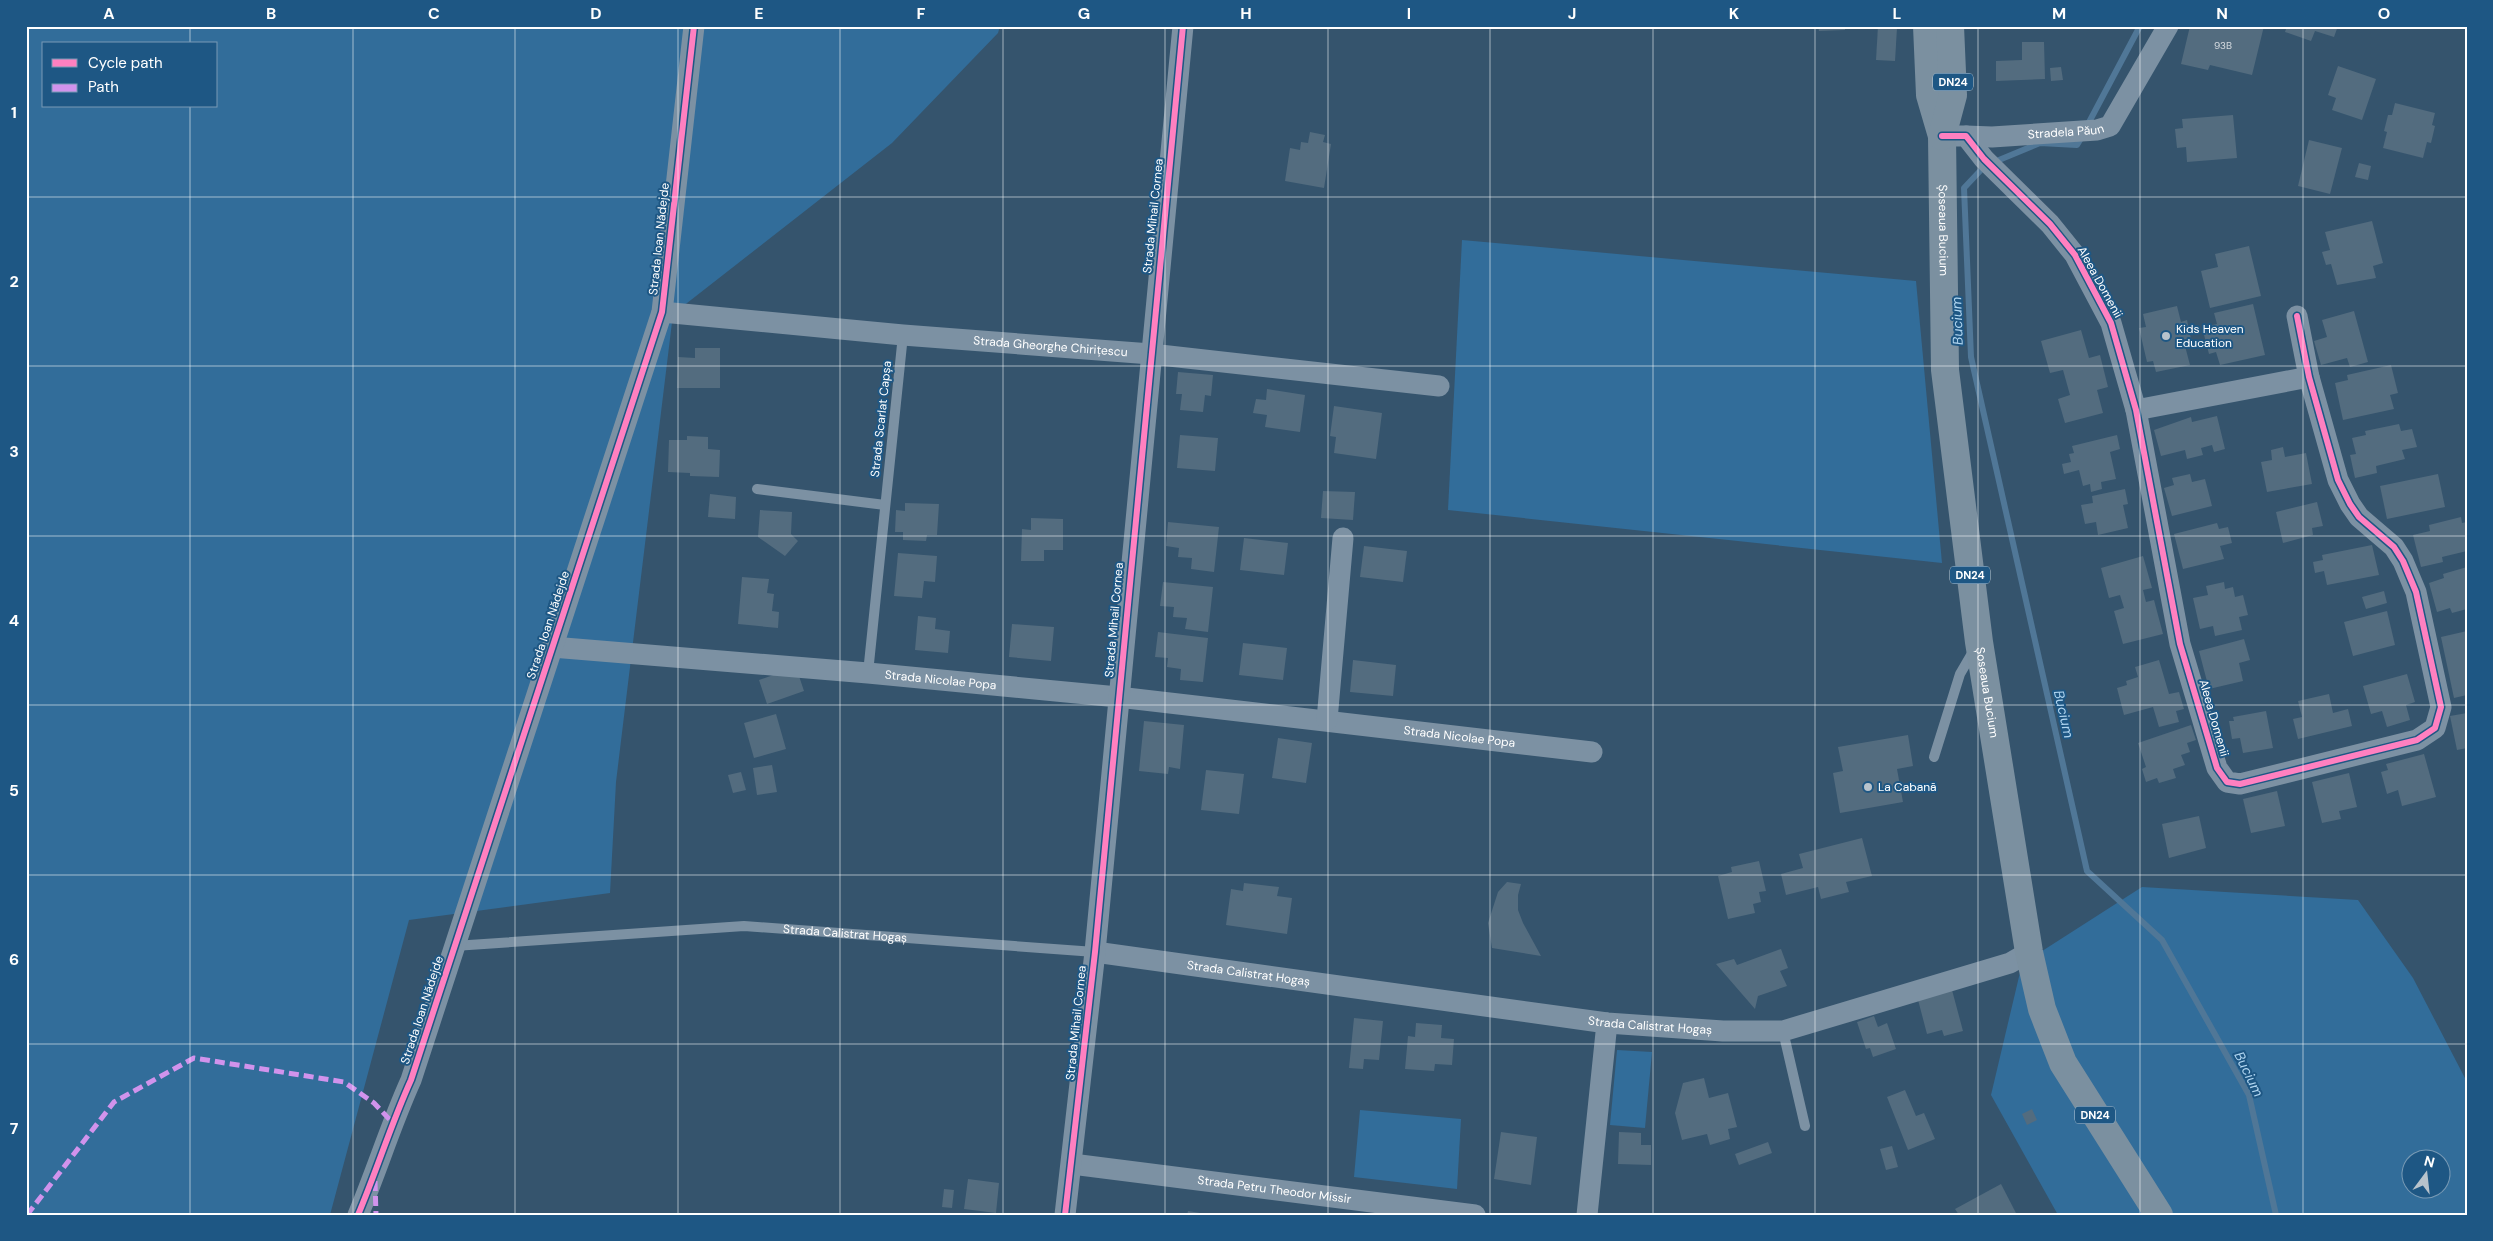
<svg xmlns="http://www.w3.org/2000/svg" width="2493" height="1241" font-family="'DM Sans',sans-serif">
<rect width="100%" height="100%" fill="#35546d"/>
<g fill="#326d9a" fill-rule="evenodd">
<path d="M26 26H1000L998 33 892 143 673 314 616 782 610 893 409 920 330 1215H26ZM44 44H216V106H44Z"/>
<path d="M1462 240 1916 281 1942 563 1448 510Z"/>
<path d="M2142 887 2358 900 2413 978 2467 1082V1215H2058L1991 1095 2022 964ZM2410 1158H2440V1188H2410Z"/>
<path d="M1617 1050 1652 1052 1645 1128 1610 1125Z"/>
<path d="M1360 1110 1461 1119 1457 1189 1354 1177Z"/>
</g>
<g fill="none" stroke-linecap="round" stroke-linejoin="round">
<g stroke="#507797" stroke-width="6">
<path d="M2087 126 2140 26"/>
<path d="M1999 160 2040 143 2077 145 2083 135"/>
<path d="M1980 171 1964 188 1971 357 2087 871 2162 940 2249 1095 2276 1215"/>
</g>
</g>
<g fill="#536c7f">
<path d="M1818 26H1845V30L1819 31Z"/>
<path d="M1878 26 1897 28 1895 61 1876 60Z"/>
<path d="M2190 26H2264L2252 75 2210 65 2208 70 2181 64Z"/>
<path d="M2287 26H2338L2334 37 2315 31 2311 41 2285 32Z"/>
<path d="M2022 42H2044L2045 79 1996 81V61L2022 60Z"/>
<path d="M2338 66 2376 79 2362 120 2332 110 2336 98 2328 95Z"/>
<path d="M2061 67 2063 80 2051 81 2050 68Z"/>
<path d="M2395 103 2435 113 2432 125 2435 126 2431 143 2427 142 2423 158 2383 148 2387 132 2384 131 2388 115H2392Z"/>
<path d="M2233 115 2237 158 2187 162 2186 147 2177 148 2175 129 2183 128 2182 119Z"/>
<path d="M1310 132 1325 135 1323 142 1331 144 1324 188 1285 181 1290 148 1300 150 1301 142 1308 143Z"/>
<path d="M2309 140 2342 148 2330 194 2298 186Z"/>
<path d="M2359 163 2371 166 2368 180 2355 177Z"/>
<path d="M2372 221 2383 263 2373 266 2376 278 2337 285 2331 264 2326 265 2322 252 2330 250 2325 232Z"/>
<path d="M2249 246 2261 296 2210 308 2201 271 2218 267 2215 254Z"/>
<path d="M2253 304 2265 355 2220 365 2216 352 2209 354 2202 327 2217 324 2214 313Z"/>
<path d="M2177 306 2181 322 2187 320 2192 344 2185 346 2190 365 2156 372 2153 361 2147 362 2139 328 2146 327 2143 314Z"/>
<path d="M2354 311 2368 362 2350 367 2347 358 2321 365 2314 341 2327 337 2322 320Z"/>
<path d="M2081 330 2089 358 2100 355 2108 387 2097 390 2103 413 2065 423 2058 399 2070 395 2063 370 2050 373 2041 341Z"/>
<path d="M695 348H720V388H677L678 357 695 358Z"/>
<path d="M2391 365 2398 393 2390 395 2394 409 2343 420 2335 383 2348 380 2347 375Z"/>
<path d="M1178 372 1213 375 1211 396 1205 395 1203 412 1180 410 1182 394H1176Z"/>
<path d="M1267 389 1305 395 1300 432 1265 427 1267 415 1253 413 1256 399 1266 400Z"/>
<path d="M1334 406 1382 413 1376 459 1334 453 1336 437 1330 436Z"/>
<path d="M2217 416 2225 449 2214 452 2212 445 2201 448 2203 455 2187 459 2185 450 2161 456 2154 430 2191 417 2192 422Z"/>
<path d="M2399 424 2401 431 2412 429 2417 447 2402 450 2405 459 2376 466 2377 473 2355 478 2350 455 2356 454 2352 438 2366 435 2365 431Z"/>
<path d="M1180 435 1218 438 1215 471 1177 468Z"/>
<path d="M2117 435 2120 449 2110 452 2116 479 2101 482 2102 489 2091 492 2090 484 2083 486 2079 470 2064 474 2062 464 2071 462 2069 454 2074 453 2072 446Z"/>
<path d="M687 436 708 437V449L720 450 719 477 690 476V473L668 472 669 440H687Z"/>
<path d="M2283 447 2285 457 2306 453 2312 484 2267 492 2261 462 2272 460 2271 450Z"/>
<path d="M2190 474 2192 482 2205 479 2212 506 2172 516 2164 488 2174 485 2172 478Z"/>
<path d="M2438 474 2445 507 2387 519 2380 486Z"/>
<path d="M2125 489 2128 504 2123 505 2128 528 2098 535 2096 522 2085 524 2081 505 2093 503 2092 496Z"/>
<path d="M1323 491 1355 492 1353 520 1321 518Z"/>
<path d="M710 494 736 497 735 519 708 517Z"/>
<path d="M2317 502 2323 526 2312 528 2313 535 2283 543 2276 512Z"/>
<path d="M905 503 939 504 937 535H927L926 541 903 540V532H895L896 510 905 511Z"/>
<path d="M760 510 792 512 791 534 798 541 785 556 758 537Z"/>
<path d="M2461 517 2462 523 2467 522V551L2442 557 2443 562 2421 567 2413 535 2430 531 2429 525Z"/>
<path d="M1031 518 1063 519V550H1044V561H1021L1022 529 1031 530Z"/>
<path d="M1168 522 1219 527 1214 572 1191 569 1192 558 1178 557 1179 548 1166 546Z"/>
<path d="M2217 523 2219 529 2228 527 2232 543 2220 546 2224 559 2183 569 2174 534Z"/>
<path d="M1244 538 1288 543 1284 575 1240 570Z"/>
<path d="M2372 545 2379 575 2327 585 2324 571 2315 573 2313 562 2323 560 2322 555Z"/>
<path d="M1364 546 1407 551 1403 582 1360 577Z"/>
<path d="M898 553 937 556 935 582 924 581 922 598 894 596Z"/>
<path d="M2143 556 2152 588 2143 590 2146 602 2154 600 2163 634 2123 644 2114 611 2124 608 2120 595 2109 598 2101 568Z"/>
<path d="M2467 567V609L2452 613 2450 608 2437 612 2429 583 2444 578 2443 574Z"/>
<path d="M742 577 769 579 767 593 774 594 772 611 779 612 778 628 738 624Z"/>
<path d="M1163 582 1213 587 1208 632 1185 629 1187 618 1173 617 1174 607 1160 606Z"/>
<path d="M2224 582 2225 589 2233 587 2235 597 2243 595 2248 615 2239 617 2242 630 2215 636 2213 626 2200 629 2193 598 2208 595 2206 586Z"/>
<path d="M2384 591 2387 603 2366 609 2362 597Z"/>
<path d="M2387 611 2395 645 2353 656 2344 622Z"/>
<path d="M918 616 936 618 935 629 950 631 948 653 915 650Z"/>
<path d="M1012 624 1054 627 1051 661 1009 657Z"/>
<path d="M2467 631V695L2454 698 2441 637Z"/>
<path d="M1158 632 1208 638 1203 682 1180 680 1181 669 1167 667 1168 658 1155 657Z"/>
<path d="M2244 639 2250 660 2239 663 2243 681 2209 689 2199 651Z"/>
<path d="M1243 643 1287 648 1283 680 1239 675Z"/>
<path d="M1353 660 1396 665 1393 696 1350 692Z"/>
<path d="M2159 660 2169 694 2179 692 2184 709 2176 711 2179 722 2159 727 2153 707 2124 715 2117 688 2127 685 2126 681 2138 677 2135 667Z"/>
<path d="M796 667 804 691 767 704 759 680Z"/>
<path d="M2407 674 2415 702 2406 705 2410 720 2387 727 2382 711 2371 714 2363 686Z"/>
<path d="M2329 694 2333 713 2348 709 2352 726 2298 739 2293 719 2302 717 2298 701Z"/>
<path d="M2266 711 2273 748 2243 753 2240 738 2232 739 2229 721H2234L2233 717Z"/>
<path d="M2467 713V748L2457 750 2450 716Z"/>
<path d="M776 714 786 749 754 758 744 723Z"/>
<path d="M1144 721 1184 725 1180 769 1169 767 1168 774 1139 771Z"/>
<path d="M2191 725 2196 740 2187 743 2190 752 2181 755 2185 765 2173 769 2176 778 2159 783 2157 778 2146 782 2142 769 2146 767 2138 743Z"/>
<path d="M1908 735 1913 766 1897 769 1903 802 1840 813 1833 773 1843 771 1838 747Z"/>
<path d="M1278 738 1312 743 1306 783 1272 778Z"/>
<path d="M2424 754 2436 797 2402 806 2398 790 2387 794 2381 772 2388 770 2386 764Z"/>
<path d="M772 765 777 792 757 795 753 768Z"/>
<path d="M1206 770 1244 774 1239 814 1201 810Z"/>
<path d="M741 772 746 790 733 793 728 775Z"/>
<path d="M2349 773 2357 807 2339 811 2341 819 2322 823 2312 782Z"/>
<path d="M2277 791 2285 826 2251 833 2243 799Z"/>
<path d="M2199 816 2206 848 2169 858 2162 824Z"/>
<path d="M1862 838 1872 876 1846 882 1849 892 1821 899 1818 887 1786 895 1781 874 1803 868 1799 854Z"/>
<path d="M1759 861 1766 891 1759 892 1761 902 1753 904 1755 913 1728 919 1718 876 1732 872 1731 867Z"/>
<path d="M1507 882 1521 884 1518 895V910L1523 923 1541 956 1492 948 1488 923 1498 892Z"/>
<path d="M1244 883 1279 887 1277 896 1292 898 1287 934 1226 925 1231 889 1243 891Z"/>
<path d="M1781 949 1788 968 1780 971 1787 986 1758 996 1755 1009 1716 964 1734 959 1737 965Z"/>
<path d="M1952 990 1963 1031 1944 1036 1942 1030 1927 1034 1917 996Z"/>
<path d="M1874 1016 1878 1027 1887 1023 1896 1049 1873 1057 1870 1048 1866 1049 1857 1022Z"/>
<path d="M1354 1018 1383 1021 1379 1060 1364 1059 1363 1069 1349 1068Z"/>
<path d="M1416 1023 1442 1025 1441 1038 1454 1039 1452 1065 1435 1064 1434 1071 1405 1069 1408 1036 1415 1037Z"/>
<path d="M1704 1078 1709 1098 1728 1093 1737 1127 1728 1129 1730 1139 1710 1145 1707 1134 1682 1140 1675 1113 1683 1083Z"/>
<path d="M1905 1090 1916 1116 1924 1113 1935 1139 1908 1150 1887 1097Z"/>
<path d="M2032 1109 2037 1120 2027 1125 2022 1114Z"/>
<path d="M1501 1132 1537 1137 1531 1185 1494 1179Z"/>
<path d="M1619 1132 1641 1133V1145H1651V1165L1618 1164Z"/>
<path d="M1768 1142 1772 1153 1739 1165 1735 1154Z"/>
<path d="M1892 1146 1898 1167 1886 1170 1880 1149Z"/>
<path d="M968 1179 999 1183 996 1213 964 1209Z"/>
<path d="M2001 1184 2017 1215H1959L1955 1209Z"/>
<path d="M944 1189 954 1190 952 1208 942 1207Z"/>
<path d="M1188 1211 1206 1214V1215H1187Z"/>
</g>
<g fill="none" stroke-linecap="round" stroke-linejoin="round">
<g stroke="#7c91a3" stroke-width="10">
<path d="M757 489 885 505"/>
<path d="M868 673 903 335"/>
<path d="M1934 757 1960 674 1974 650"/>
<path id="s1" d="M454 946 744 926 1095 952"/>
<path d="M1783 1031 1805 1126"/>
</g>
<g stroke="#7c91a3" stroke-width="21">
<path d="M1942 136H1966L1984 159 2050 224 2075 255 2111 323 2136 410 2180 644 2217 768 2227 782 2240 784 2417 740 2435 728 2441 707 2416 592 2403 561 2394 547 2359 517 2350 504 2338 480 2309 377 2297 316"/>
<path id="s2" d="M1966 136 1992 137 2097 130 2110 126 2168 26"/>
<path id="s3" d="M662 312 903 335 1151 354 1439 386"/>
<path d="M2136 410 2309 377"/>
<path id="s4" d="M552 647 868 673 1118 697 1592 752"/>
<path d="M1327 720 1343 538"/>
<path id="s5" d="M1095 952 1607 1023 1723 1031H1783L2010 963 2029 952"/>
<path id="s6" d="M1072 1164 1475 1215"/>
<path d="M358 1215C377 1170 391 1124 411 1080L662 312 694 26"/>
<path d="M1065 1215 1095 952 1183 26"/>
<path d="M1587 1215 1607 1023"/>
</g>
<g stroke="#7b90a0" stroke-width="28">
<path id="s7" d="M1927 26 1930 95 1942 136 1945 370 1979 642 2029 952 2042 1009 2063 1063 2159 1215"/>
<path d="M1942 136 1953 95 1950 26"/>
</g>
<g stroke="#d193ec" stroke-width="5" stroke-dasharray="10 5" stroke-linecap="butt">
<path d="M375 1181 376 1215"/>
<path d="M27 1215 114 1102 194 1058 344 1082 374 1103 392 1122"/>
</g>
<g stroke="#1e5784" stroke-width="9">
<g id="cycleway">
<path d="M1942 136H1966L1984 159 2050 224 2075 255 2111 323 2136 410 2180 644 2217 768 2227 782 2240 784 2417 740 2435 728 2441 707 2416 592 2403 561 2394 547 2359 517 2350 504 2338 480 2309 377 2297 316"/>
<path d="M358 1215C377 1170 391 1124 411 1080L662 312 694 26"/>
<path d="M1065 1215 1095 952 1183 26"/>
</g>
</g>
<use href="#cycleway" stroke="#ff80c0" stroke-width="6"/>
</g>
<path fill="none" stroke="#fff" stroke-width="1" stroke-opacity="0.55" d="M190 26V44M353 26V1215M515 26V1215M678 26V1215M840 26V1215M1003 26V1215M1165 26V1215M1328 26V1215M1490 26V1215M1653 26V1215M1815 26V1215M1978 26V1215M2140 26V1215M2303 26V1215M190 106V1215M26 197H2467M26 366H2467M26 536H2467M26 705H2467M26 875H2467M26 1044H2467"/>
<g fill="#b8c3cc" stroke="#1e5784" stroke-width="2">
<circle cx="2166" cy="336" r="5"/>
<circle cx="1868" cy="787" r="5"/>
</g>
<g text-anchor="middle" dominant-baseline="central" stroke-width="4" stroke-linejoin="round" paint-order="stroke">
<g font-size="10" fill="#d4dadf">
<text x="2223" y="45">93B</text>
</g>
<g fill="#1e5784" stroke="#bccdda" stroke-width="1">
<rect x="1933" y="73.5" width="40" height="17" rx="4"/>
<rect x="1950" y="566.5" width="40" height="17" rx="4"/>
<rect x="2075" y="1106.5" width="40" height="17" rx="4"/>
</g>
<g font-size="11" font-weight="bold" fill="#fff">
<text x="1953" y="82">DN24</text>
<text x="1970" y="575">DN24</text>
<text x="2095" y="1115">DN24</text>
</g>
<g font-size="12" fill="#fff" stroke="#1e5784">
<text stroke="none"><textPath href="#s2" startOffset="100">Stradela Păun</textPath></text>
<text transform="translate(1153 216) rotate(-84)">Strada Mihail Cornea</text>
<text stroke="none"><textPath href="#s7" startOffset="206">Șoseaua Bucium</textPath></text>
<text transform="translate(659 239) rotate(-84)">Strada Ioan Nădejde</text>
<text transform="translate(2100 282) rotate(61)">Aleea Domenii</text>
<text stroke="none"><textPath href="#s3" startOffset="390">Strada Gheorghe Chirițescu</textPath></text>
<text transform="translate(881 419) rotate(-84)">Strada Scarlat Capșa</text>
<text transform="translate(1114 620) rotate(-85)">Strada Mihail Cornea</text>
<text transform="translate(548 625) rotate(-72)">Strada Ioan Nădejde</text>
<text stroke="none"><textPath href="#s4" startOffset="390">Strada Nicolae Popa</textPath></text>
<text stroke="none"><textPath href="#s7" startOffset="671">Șoseaua Bucium</textPath></text>
<text transform="translate(2214 718) rotate(74)">Aleea Domenii</text>
<text stroke="none"><textPath href="#s4" startOffset="912">Strada Nicolae Popa</textPath></text>
<text stroke="none"><textPath href="#s1" startOffset="392">Strada Calistrat Hogaș</textPath></text>
<text stroke="none"><textPath href="#s5" startOffset="155">Strada Calistrat Hogaș</textPath></text>
<text transform="translate(422 1010) rotate(-72)">Strada Ioan Nădejde</text>
<text transform="translate(1076 1023) rotate(-84)">Strada Mihail Cornea</text>
<text stroke="none"><textPath href="#s5" startOffset="560">Strada Calistrat Hogaș</textPath></text>
<text stroke="none"><textPath href="#s6" startOffset="204">Strada Petru Theodor Missir</textPath></text>
</g>
<g font-size="12" fill="#fff" stroke="#1e5784" text-anchor="start">
<text x="2176" y="329">Kids Heaven<tspan x="2176" dy="14">Education</tspan></text>
<text x="1878" y="787">La Cabană</text>
</g>
<g font-size="14" font-style="italic" fill="#b1d6f1" stroke="#1e5784">
<text transform="translate(1957 321) rotate(-92)">Bucium</text>
<text transform="translate(2064 714) rotate(77)">Bucium</text>
<text transform="translate(2249 1074) rotate(64)">Bucium</text>
</g>
</g>
<rect width="2493" height="1241" fill="none" stroke="#1e5784" stroke-width="55"/>
<rect x="42" y="42" width="175" height="65" fill="#1e5784" stroke="#789ab5"/>
<rect x="52" y="59" width="25" height="8" fill="#ff80c0" stroke="#789ab5"/>
<text x="88" y="68" font-size="15" fill="#ffffff">Cycle path</text>
<rect x="52" y="84" width="25" height="8" fill="#d193ec" stroke="#789ab5"/>
<text x="88" y="92" font-size="15" fill="#ffffff">Path</text>
<g transform="translate(2426 1174) rotate(15)"><circle r="24" fill="#1e5784" stroke="#789ab5"/>
<path d="M0-4L9 19L0 12L-9 19Z" fill="#b8c3cc"/>
<text y="-8" font-size="14" font-weight="bold" text-anchor="middle" fill="#ffffff">N</text>
</g>
<rect x="28" y="28" width="2438" height="1186" fill="none" stroke="#fff" stroke-width="2"/>
<g font-size="16" text-anchor="middle" font-weight="bold" fill="#fff">
<text x="109" y="19">A</text>
<text x="271" y="19">B</text>
<text x="434" y="19">C</text>
<text x="596" y="19">D</text>
<text x="759" y="19">E</text>
<text x="921" y="19">F</text>
<text x="1084" y="19">G</text>
<text x="1246" y="19">H</text>
<text x="1409" y="19">I</text>
<text x="1572" y="19">J</text>
<text x="1734" y="19">K</text>
<text x="1897" y="19">L</text>
<text x="2059" y="19">M</text>
<text x="2222" y="19">N</text>
<text x="2384" y="19">O</text>
<text x="14" y="118">1</text>
<text x="14" y="287">2</text>
<text x="14" y="457">3</text>
<text x="14" y="626">4</text>
<text x="14" y="796">5</text>
<text x="14" y="965">6</text>
<text x="14" y="1134">7</text>
</g>
</svg>
